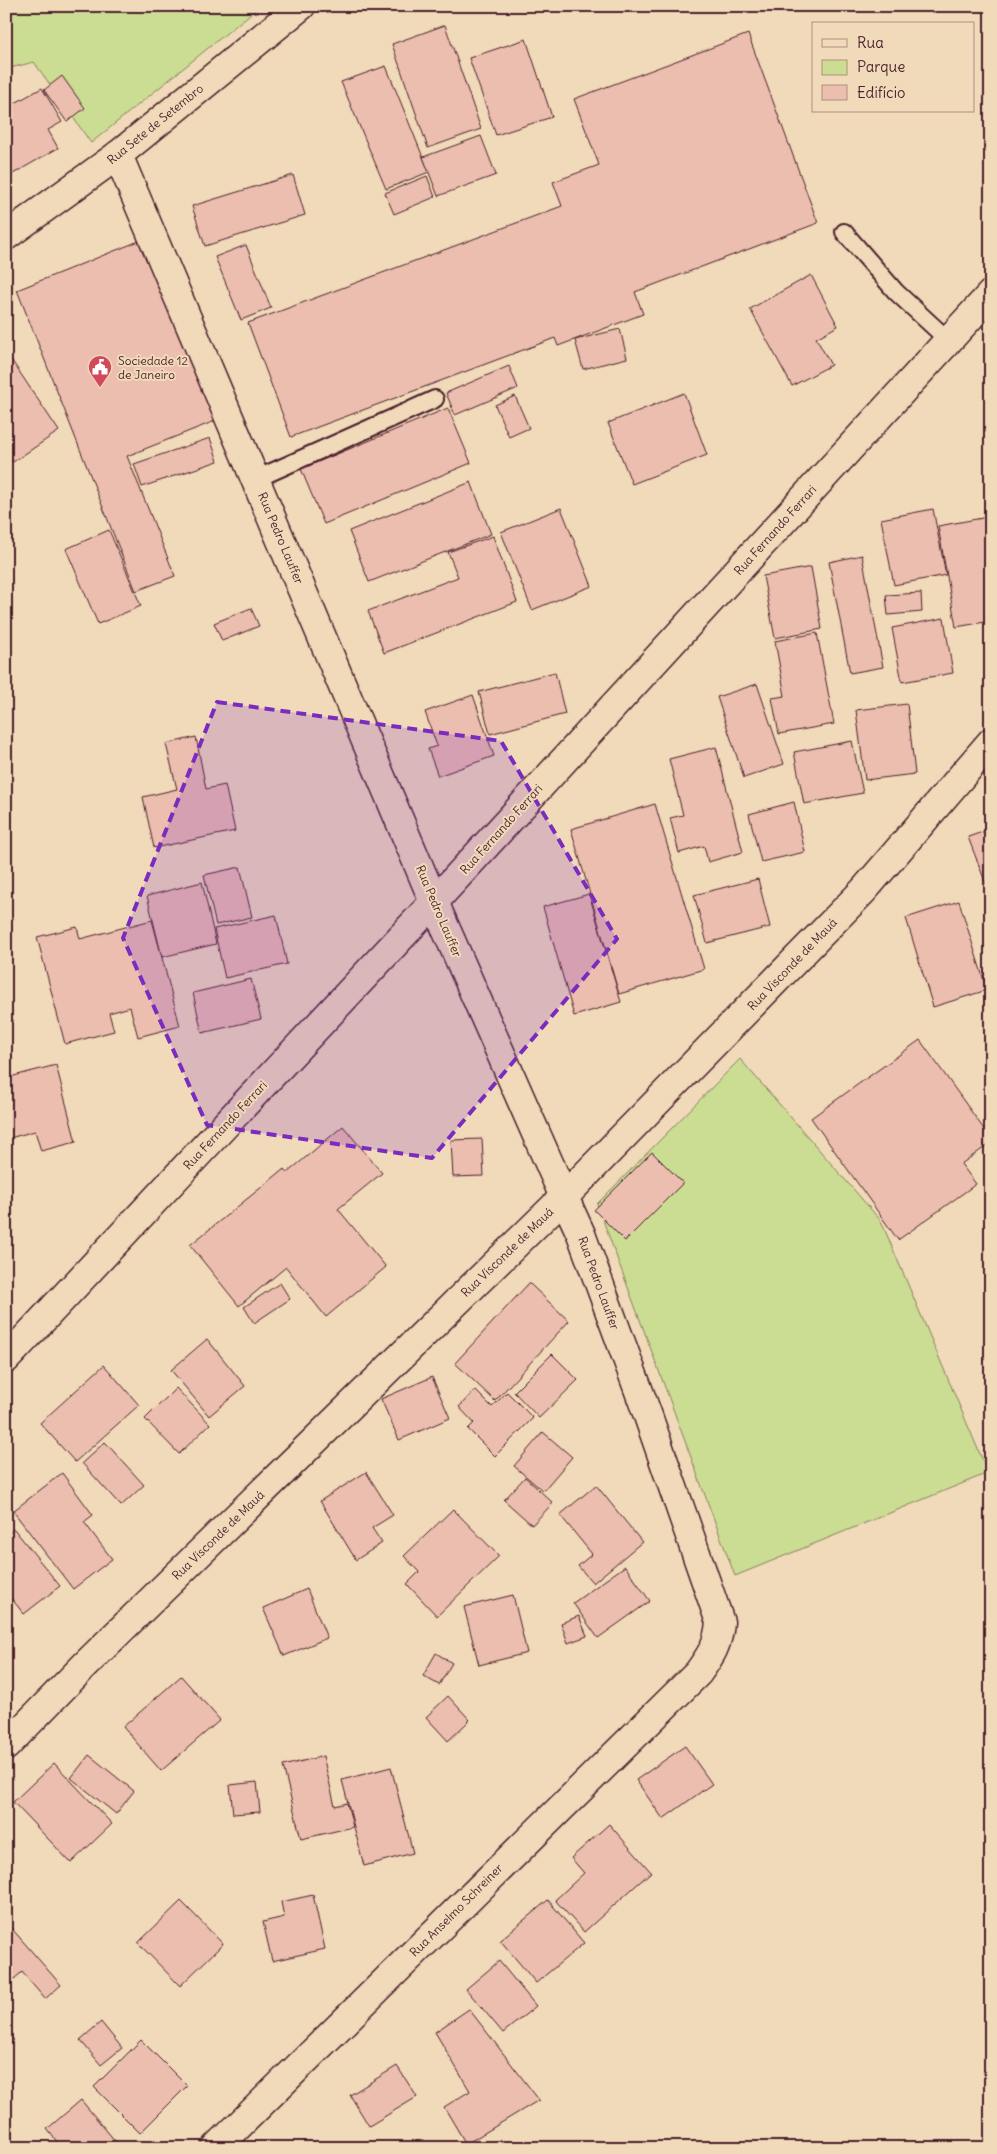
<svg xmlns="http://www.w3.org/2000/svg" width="997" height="2154" font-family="Delius,sans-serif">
<rect width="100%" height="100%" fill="#f0dab9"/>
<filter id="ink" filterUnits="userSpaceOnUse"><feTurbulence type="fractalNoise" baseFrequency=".02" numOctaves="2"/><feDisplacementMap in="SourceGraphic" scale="10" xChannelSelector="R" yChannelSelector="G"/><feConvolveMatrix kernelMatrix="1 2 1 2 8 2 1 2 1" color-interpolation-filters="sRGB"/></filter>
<g filter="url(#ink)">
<g fill="#cadd92" stroke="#8a7e5e">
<path d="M6 6H260L91 143 34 62 6 69Z"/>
<path d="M740 1059 881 1221 988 1473 735 1576 597 1204Z"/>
</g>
<g fill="#ebbeaf" stroke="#4a1f2b">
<path d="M445 25 481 129 428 148 392 44Z"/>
<path d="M748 34 818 223 635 292 643 314 558 346 555 338 291 437 248 323 562 206 553 182 599 165 574 99Z"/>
<path d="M526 39 552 117 496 135 469 58Z"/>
<path d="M386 66 429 172 386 189 341 82Z"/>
<path d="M62 76 85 108 67 122 44 90Z"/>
<path d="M42 88 62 122 48 130 58 148 6 178V108Z"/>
<path d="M481 136 496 175 438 196 423 157Z"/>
<path d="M293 175 305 215 205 246 192 206Z"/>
<path d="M427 176 435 197 394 214 385 193Z"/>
<path d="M144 239 215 421 127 456 175 576 136 591 17 290Z"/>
<path d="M246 245 271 308 241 320 215 257Z"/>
<path d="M811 275 838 326 816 338 831 365 792 386 750 309Z"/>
<path d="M620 329 627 358 583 369 575 340Z"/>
<path d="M6 352 59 431 13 462 6 452Z"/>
<path d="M509 366 518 388 455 415 446 393Z"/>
<path d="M684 393 707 455 632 484 608 423Z"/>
<path d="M515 396 529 428 509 437 495 405Z"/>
<path d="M448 408 471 463 324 524 301 469Z"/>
<path d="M210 438 218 461 142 487 134 464Z"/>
<path d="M471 482 491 534 369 582 349 531Z"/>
<path d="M561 508 592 586 532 610 501 532Z"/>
<path d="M933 509 946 575 894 585 881 519Z"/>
<path d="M988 517 991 535V621L956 627 938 526Z"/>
<path d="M109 530 141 606 98 624 66 549Z"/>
<path d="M493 536 517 602 384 653 368 611 458 577 448 552Z"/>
<path d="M862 555 883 667 850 673 829 562Z"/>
<path d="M811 567 822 629 775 638 763 576Z"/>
<path d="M921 593 922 612 888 615 886 595Z"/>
<path d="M251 608 259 626 222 641 214 623Z"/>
<path d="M944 618 953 673 902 682 892 628Z"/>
<path d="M817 633 834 724 779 734 772 698 785 696 775 641Z"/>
<path d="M555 672 565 714 490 734 479 692Z"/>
<path d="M757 684 784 764 744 778 717 697Z"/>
<path d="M473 695 494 756 438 776 428 749 437 746 425 712Z"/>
<path d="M907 704 915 774 865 780 856 710Z"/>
<path d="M196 737 206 789 225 785 235 831 154 848 143 797 177 789 166 744Z"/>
<path d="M852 741 863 793 804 804 794 752Z"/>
<path d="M716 747 743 852 708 862 704 846 679 853 670 818 683 815 669 759Z"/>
<path d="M794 802 805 852 761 862 749 814Z"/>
<path d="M655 804 704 969 619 994 571 829Z"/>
<path d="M991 829V883L986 884 968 837Z"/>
<path d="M240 867 252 917 216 925 204 875Z"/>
<path d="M758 879 770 927 707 943 694 895Z"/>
<path d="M202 882 216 944 162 957 147 896Z"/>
<path d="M589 894 621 1002 574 1016 543 907Z"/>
<path d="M959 901 987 990 933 1007 906 918Z"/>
<path d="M276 915 287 964 225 978 214 929Z"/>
<path d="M152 920 180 1026 138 1037 130 1007 109 1013 114 1031 65 1044 37 937 77 927 80 939Z"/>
<path d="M251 979 261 1019 202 1033 193 993Z"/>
<path d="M920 1040 991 1139V1143L961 1164 976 1184 898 1240 811 1118Z"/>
<path d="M56 1065 76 1142 41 1151 35 1131 6 1139V1078Z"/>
<path d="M343 1126 382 1173 338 1209 386 1267 326 1317 286 1267 239 1306 190 1245 284 1169 287 1173Z"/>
<path d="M482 1139 484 1176 453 1177 451 1140Z"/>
<path d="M652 1152 683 1183 625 1241 594 1210Z"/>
<path d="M280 1283 290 1299 254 1323 244 1307Z"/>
<path d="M529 1283 569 1321 495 1401 455 1363Z"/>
<path d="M207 1339 245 1386 209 1416 171 1370Z"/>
<path d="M552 1354 578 1380 539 1418 514 1392Z"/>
<path d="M104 1365 139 1405 75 1462 40 1423Z"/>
<path d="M432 1377 450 1418 399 1440 381 1399Z"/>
<path d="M176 1388 210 1424 179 1454 145 1419Z"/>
<path d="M475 1390 492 1407 507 1392 533 1418 495 1456 468 1429 474 1423 459 1407Z"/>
<path d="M543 1432 572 1457 543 1491 514 1466Z"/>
<path d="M105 1442 144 1485 121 1506 82 1463Z"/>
<path d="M366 1472 393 1515 372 1528 382 1543 356 1560 320 1501Z"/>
<path d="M62 1473 93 1515 84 1522 112 1559 73 1589 13 1511Z"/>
<path d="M525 1477 553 1503 532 1525 504 1500Z"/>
<path d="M596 1485 642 1542 593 1583 578 1566 592 1554 560 1515Z"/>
<path d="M453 1509 499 1556 437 1616 407 1584 419 1572 404 1556Z"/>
<path d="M14 1529 60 1586 24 1614 6 1592V1535Z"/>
<path d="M625 1566 650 1601 598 1638 573 1603Z"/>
<path d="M307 1589 327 1638 284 1656 263 1608Z"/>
<path d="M513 1595 527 1653 479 1665 464 1607Z"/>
<path d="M579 1616 587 1636 568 1643 561 1623Z"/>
<path d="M436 1653 452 1663 439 1685 423 1676Z"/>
<path d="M181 1676 220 1720 161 1771 123 1727Z"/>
<path d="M448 1696 470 1720 448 1741 426 1717Z"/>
<path d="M685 1746 712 1784 663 1819 636 1780Z"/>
<path d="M89 1755 134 1791 116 1814 71 1778Z"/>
<path d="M323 1756 335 1806 347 1803 353 1827 301 1839 283 1766Z"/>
<path d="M54 1763 112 1824 71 1863 13 1802Z"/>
<path d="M391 1767 413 1853 364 1866 342 1780Z"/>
<path d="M257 1782 260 1812 233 1814 230 1785Z"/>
<path d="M609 1824 651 1872 584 1932 555 1900 584 1873 571 1858Z"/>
<path d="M313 1895 325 1949 272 1961 263 1922 284 1917 281 1902Z"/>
<path d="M548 1900 584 1943 536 1983 500 1940Z"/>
<path d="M181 1901 223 1944 180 1986 138 1943Z"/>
<path d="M6 1922 61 1985 45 1999 22 1972 6 1986Z"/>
<path d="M499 1961 536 2006 503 2033 466 1989Z"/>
<path d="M469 2009 539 2100 466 2144 444 2107 470 2091 435 2032Z"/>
<path d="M101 2022 122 2048 101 2065 80 2040Z"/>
<path d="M6 2032 14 2040 6 2048Z"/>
<path d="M141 2040 187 2086 140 2133 94 2087Z"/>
<path d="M397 2066 417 2097 369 2126 350 2095Z"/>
<path d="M81 2100 121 2148H62L47 2129Z"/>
</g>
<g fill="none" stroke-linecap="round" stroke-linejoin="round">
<g stroke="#4a1f2b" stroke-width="20">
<g id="lane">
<path d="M844 232 896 292 948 340"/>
<path d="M256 479 435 399"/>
</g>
</g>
<g stroke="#4a1f2b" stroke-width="31">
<path id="street" d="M216 2148 698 1673C711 1655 718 1645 720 1622L647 1413 581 1234 564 1197 864 890 991 742"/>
</g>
<g stroke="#4a1f2b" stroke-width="31">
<g id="secondary">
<path d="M6 236 118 155 301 6"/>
<path d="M6 1359 434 902 991 294"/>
<path d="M6 1746 86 1664 564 1197 434 902 118 155"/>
</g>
</g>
<use href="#lane" stroke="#f0dab9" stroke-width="16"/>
<use href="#street" stroke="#f0dab9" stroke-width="28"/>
<use href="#secondary" stroke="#f0dab9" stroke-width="28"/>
</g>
</g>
<path fill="#7b2cbf" fill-opacity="0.2" stroke="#7b2cbf" stroke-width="4" stroke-dasharray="10 6" stroke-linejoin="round" d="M217 702 501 741 617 939 432 1158 207 1125 123 938Z"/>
<defs>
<g id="civic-pin" transform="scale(1.25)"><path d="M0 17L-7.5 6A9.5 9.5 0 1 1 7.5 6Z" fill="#d1495b" stroke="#f0dab9"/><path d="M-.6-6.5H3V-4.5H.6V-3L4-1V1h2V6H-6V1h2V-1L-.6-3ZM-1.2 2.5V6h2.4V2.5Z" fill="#fff"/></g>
</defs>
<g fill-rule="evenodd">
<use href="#civic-pin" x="100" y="367"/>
</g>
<g text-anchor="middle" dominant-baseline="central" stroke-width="4" stroke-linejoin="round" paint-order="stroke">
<g font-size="12" fill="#4a1f2b" stroke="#f0dab9">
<text transform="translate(155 124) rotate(-39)">Rua Sete de Setembro</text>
<text transform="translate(775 530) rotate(-48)">Rua Fernando Ferrari</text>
<text transform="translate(281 538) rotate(67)">Rua Pedro Lauffer</text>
<text transform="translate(501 829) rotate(-48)">Rua Fernando Ferrari</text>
<text transform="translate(439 911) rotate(67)">Rua Pedro Lauffer</text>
<text transform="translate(792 964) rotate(-46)">Rua Visconde de Mauá</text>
<text transform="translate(225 1125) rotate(-47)">Rua Fernando Ferrari</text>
<text transform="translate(507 1252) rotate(-44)">Rua Visconde de Mauá</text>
<text transform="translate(599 1283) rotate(70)">Rua Pedro Lauffer</text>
<text transform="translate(218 1535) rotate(-44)">Rua Visconde de Mauá</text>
<text transform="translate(456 1910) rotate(-45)">Rua Anselmo Schreiner</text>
</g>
<g font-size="12" fill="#4a1f2b" stroke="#f0dab9" text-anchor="start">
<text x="118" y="360">Sociedade 12<tspan x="118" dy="14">de Janeiro</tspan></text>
</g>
</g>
<rect width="997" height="2154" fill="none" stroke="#f0dab9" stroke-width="25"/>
<rect x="12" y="12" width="972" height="2129" fill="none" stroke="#4a1f2b" stroke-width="2" filter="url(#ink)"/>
<rect x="812" y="22" width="162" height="90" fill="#f0dab9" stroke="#ae8f80"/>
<rect x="822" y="39" width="25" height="8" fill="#f0dab9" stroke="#ae8f80"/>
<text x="857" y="48" font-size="15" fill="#4a1f2b">Rua</text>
<rect x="822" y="60" width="25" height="15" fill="#cadd92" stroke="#ae8f80"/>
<text x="857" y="72" font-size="15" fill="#4a1f2b">Parque</text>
<rect x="822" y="85" width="25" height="15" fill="#ebbeaf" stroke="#ae8f80"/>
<text x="857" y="98" font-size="15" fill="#4a1f2b">Edifício</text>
</svg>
